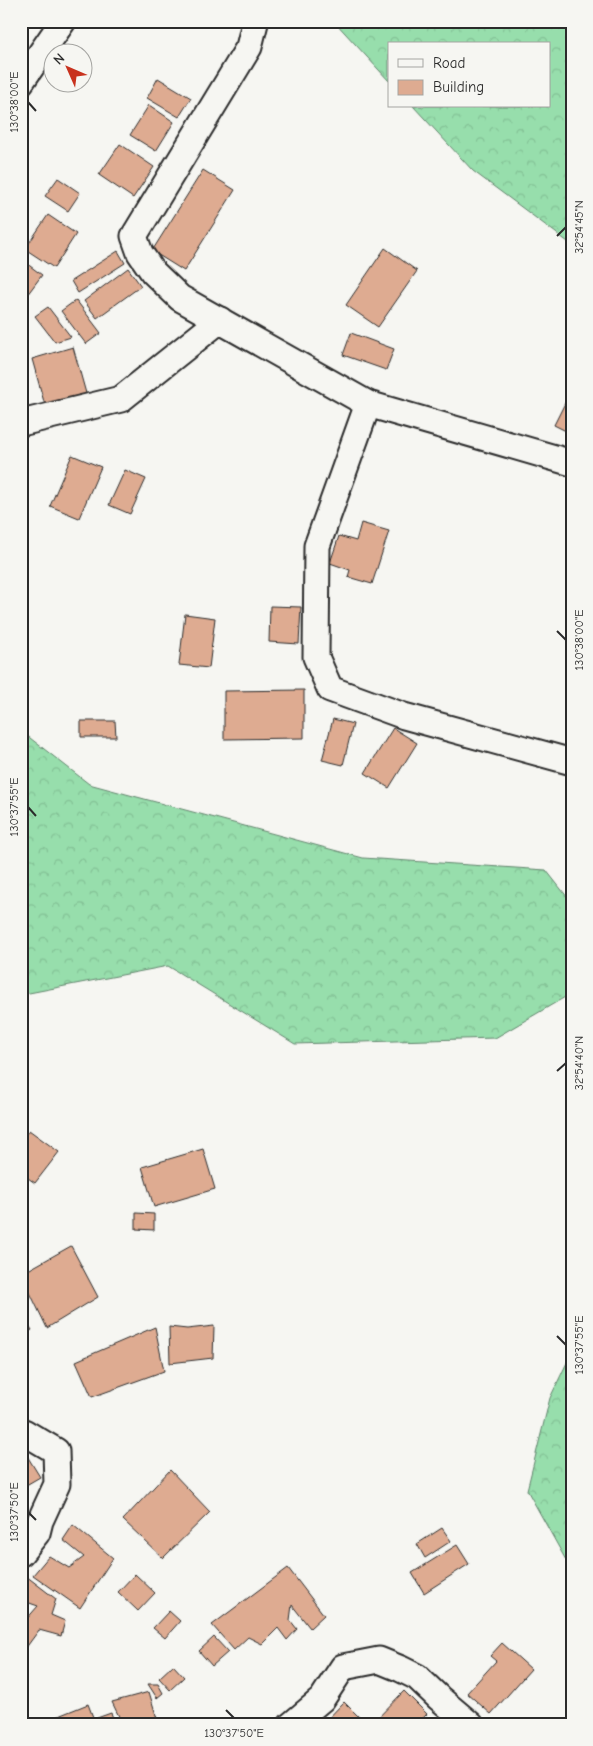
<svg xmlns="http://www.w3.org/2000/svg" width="593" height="1746" font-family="'Comic Neue',sans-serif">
<defs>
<pattern id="forest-crowns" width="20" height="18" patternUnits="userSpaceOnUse" patternTransform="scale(1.25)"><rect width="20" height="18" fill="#97deac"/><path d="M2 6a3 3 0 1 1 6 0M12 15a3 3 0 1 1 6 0" fill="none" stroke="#82bf94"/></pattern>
</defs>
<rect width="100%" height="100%" fill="#f6f6f2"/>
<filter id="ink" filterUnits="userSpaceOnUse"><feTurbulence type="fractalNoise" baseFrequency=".02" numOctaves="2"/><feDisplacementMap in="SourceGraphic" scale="10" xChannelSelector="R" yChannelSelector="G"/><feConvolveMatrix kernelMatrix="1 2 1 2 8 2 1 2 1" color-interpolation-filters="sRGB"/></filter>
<g filter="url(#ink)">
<g fill="url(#forest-crowns)" stroke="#61846c">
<path d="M334 21H572V245L473 171 413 106H549V44H389V81Z"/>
<path d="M21 731 89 784 363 858 546 870 572 903V993L495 1038 295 1044 168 966 29 993H21Z"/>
<path d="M572 1352V1571L527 1490 550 1398Z"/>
</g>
<g fill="#deab91" stroke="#2b2b2b">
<path d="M158 78 191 98 179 117 147 98Z"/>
<path d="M149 105 174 122 156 151 130 135Z"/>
<path d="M120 144 154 167 133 198 99 175Z"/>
<path d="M203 170 235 190 184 271 152 251Z"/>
<path d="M58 178 80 193 68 211 45 196Z"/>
<path d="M48 215 76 234 54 268 25 249Z"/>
<path d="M385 248 417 271 378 327 346 305Z"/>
<path d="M118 251 125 263 78 293 71 281Z"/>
<path d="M22 260 42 275 21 303V260Z"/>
<path d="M128 268 141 286 97 318 84 301Z"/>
<path d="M76 300 101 333 86 344 61 311Z"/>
<path d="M48 307 71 337 55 342 35 316Z"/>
<path d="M351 333 394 349 386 370 343 355Z"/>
<path d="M73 347 87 397 46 409 32 359Z"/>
<path d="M572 389V434L554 425Z"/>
<path d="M72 455 101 467 79 518 50 506Z"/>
<path d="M125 470 146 479 130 514 109 505Z"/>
<path d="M361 523 389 531 372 584 348 577 350 570 330 563 339 536 356 541Z"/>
<path d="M270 606 301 607 299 644 269 642Z"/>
<path d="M185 614 215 618 209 668 179 665Z"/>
<path d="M304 690V738L224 739V691Z"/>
<path d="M333 719 353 724 343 765 322 760Z"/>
<path d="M81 721H115L116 737H81Z"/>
<path d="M393 728 417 743 389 788 365 773Z"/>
<path d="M29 1130 59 1152 35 1183 21 1173V1140Z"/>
<path d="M203 1149 215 1189 154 1207 142 1167Z"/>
<path d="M136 1213 154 1214V1230L136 1229Z"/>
<path d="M71 1246 98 1297 47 1328 21 1274Z"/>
<path d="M21 1314 32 1330 21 1336Z"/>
<path d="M214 1326 213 1358 170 1363 169 1327 187 1329Z"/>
<path d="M155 1327 164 1371 92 1397 76 1361Z"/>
<path d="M24 1451 40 1477 21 1488V1452Z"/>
<path d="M170 1470 210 1512 163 1558 123 1520Z"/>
<path d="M73 1525 113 1558 80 1608 33 1575 49 1556 69 1568 84 1557 63 1540Z"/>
<path d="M442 1528 451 1541 425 1558 417 1544Z"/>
<path d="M457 1545 469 1564 424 1593 412 1573Z"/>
<path d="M288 1568 324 1615 310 1628 292 1605 290 1620 297 1629 287 1640 278 1628 262 1644 248 1637 234 1650 212 1625Z"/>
<path d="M135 1574 155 1593 138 1611 118 1592Z"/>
<path d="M26 1576 56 1599 51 1615 65 1621 61 1636 39 1630 25 1649 21 1647V1620L25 1621 38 1606 21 1600Z"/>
<path d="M169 1611 180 1621 165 1638 153 1628Z"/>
<path d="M214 1637 228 1652 212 1666 199 1651Z"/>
<path d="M502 1643 531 1669 491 1714 467 1693 496 1661 490 1656Z"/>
<path d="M173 1665 184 1677 170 1690 159 1678Z"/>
<path d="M148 1684H158L163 1693 157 1698Z"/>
<path d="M404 1691 427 1714 416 1725H371Z"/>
<path d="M149 1692 159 1725H123L112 1702Z"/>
<path d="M344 1702 366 1724 322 1725Z"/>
<path d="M88 1704 96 1725H36Z"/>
<path d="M111 1713 116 1725H100L97 1718Z"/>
</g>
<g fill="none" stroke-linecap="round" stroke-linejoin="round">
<g stroke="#2b2b2b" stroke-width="29">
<g id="minor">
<path d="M253 21 255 23 249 47 134 236 140 253 153 272 180 298 368 404 572 463"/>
<path d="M21 82 63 21"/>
<path d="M368 404 317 546 316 657 330 689 404 716 572 762"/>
<path d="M21 423 121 399 220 320"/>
<path d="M21 1433 24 1432 56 1451 57 1484 40 1521 37 1533 21 1553"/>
<path d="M291 1725 322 1699 343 1667 379 1660 401 1669 417 1677 439 1698 471 1725"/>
</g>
</g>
<use href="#minor" stroke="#f6f6f2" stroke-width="25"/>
</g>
</g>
<path fill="none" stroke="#2b2b2b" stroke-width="2" d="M28 102 36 111M557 236 566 227M557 631 566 640M28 807 36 816M557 1071 566 1063M557 1336 566 1345M28 1512 36 1520M226 1710 234 1718"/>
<rect width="593" height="1746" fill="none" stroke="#f6f6f2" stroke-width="55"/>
<rect x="388" y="42" width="162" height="65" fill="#f6f6f2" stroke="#a5a5a2"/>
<rect x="398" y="59" width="25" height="8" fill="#f6f6f2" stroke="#a5a5a2"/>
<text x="433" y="68" font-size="15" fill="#2b2b2b">Road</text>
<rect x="398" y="80" width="25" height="15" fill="#deab91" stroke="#a5a5a2"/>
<text x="433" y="92" font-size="15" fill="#2b2b2b">Building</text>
<g transform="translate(68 68) rotate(315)"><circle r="24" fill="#f6f6f2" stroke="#a5a5a2"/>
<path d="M0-4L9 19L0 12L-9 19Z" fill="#c8321e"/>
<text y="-8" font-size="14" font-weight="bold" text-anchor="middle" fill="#2b2b2b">N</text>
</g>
<rect x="28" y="28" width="538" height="1690" fill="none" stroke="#2b2b2b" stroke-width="2"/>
<g font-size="12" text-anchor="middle" fill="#2b2b2b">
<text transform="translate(14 102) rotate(-90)" y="4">130°38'00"E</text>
<text transform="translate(579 227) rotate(-90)" y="4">32°54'45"N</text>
<text transform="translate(579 640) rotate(-90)" y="4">130°38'00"E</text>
<text transform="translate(14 807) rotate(-90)" y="4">130°37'55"E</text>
<text transform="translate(579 1063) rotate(-90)" y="4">32°54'40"N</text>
<text transform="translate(579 1345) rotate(-90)" y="4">130°37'55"E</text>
<text transform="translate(14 1512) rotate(-90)" y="4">130°37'50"E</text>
<text x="234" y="1737">130°37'50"E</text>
</g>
</svg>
